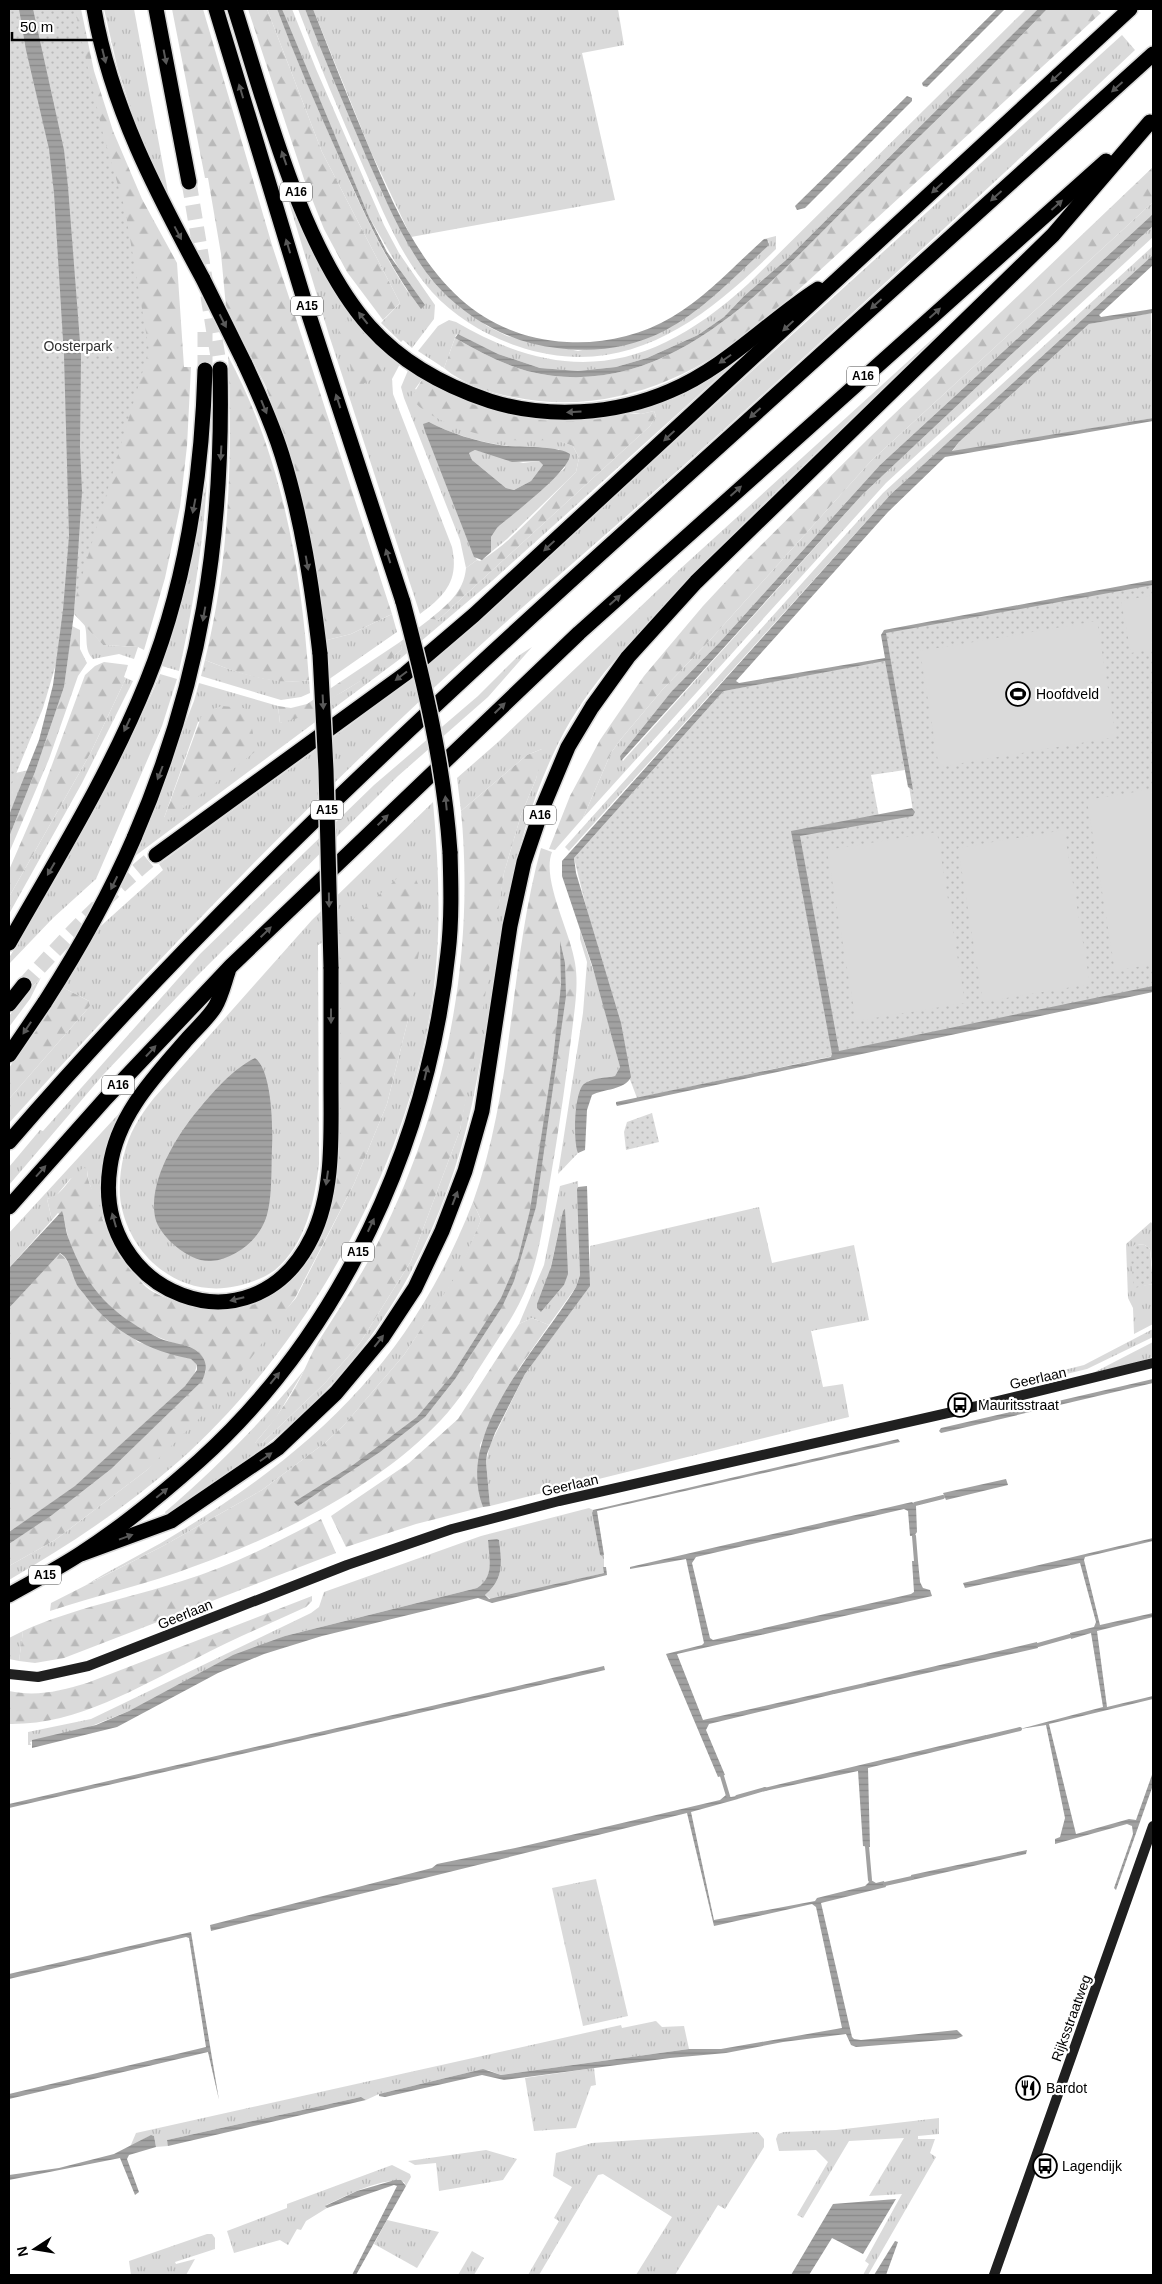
<svg xmlns="http://www.w3.org/2000/svg" width="1162" height="2284" font-family="Helvetica,sans-serif">
<defs>
<pattern id="grass-tufts" width="24" height="20" patternUnits="userSpaceOnUse" patternTransform="scale(1.25)"><rect width="24" height="20" fill="#dadada"/><path d="M3 7l-1-3M5 7V3M7 7l1-3M15 17l-1-3M17 17v-4M19 17l1-3" fill="none" stroke="#b9b9b9"/></pattern>
<pattern id="forest-firs" width="22" height="20" patternUnits="userSpaceOnUse" patternTransform="scale(1.25)"><rect width="22" height="20" fill="#dadada"/><path d="M5 1l3.5 6h-7zM16 11l3.5 6h-7z" fill="#b9b9b9"/></pattern>
<pattern id="park-dots" width="8" height="8" patternUnits="userSpaceOnUse" patternTransform="scale(1.25)"><rect width="8" height="8" fill="#dadada"/><path d="M2 2h.1M6 6h.1" fill="none" stroke="#b9b9b9" stroke-width="1.8" stroke-linecap="round"/></pattern>
<pattern id="water-rules" width="6" height="5" patternUnits="userSpaceOnUse" patternTransform="scale(1.25)"><rect width="6" height="5" fill="#a1a1a1"/><path d="M0 2.5h6" fill="none" stroke="#898989"/></pattern>
</defs>
<rect width="100%" height="100%" fill="#fff"/>
<g fill="url(#grass-tufts)" fill-rule="evenodd">
<path d="M104 9H134L170 203 138 132 117 66Z"/>
<path d="M267 9H277C294 54 313 98 333 143 355 194 377 245 408 292L405 279 369 217 290 32 282 9H292L316 69 384 225 399 253 435 305 434 319 412 348 403 340 401 342 381 323 400 303 322 152Z"/>
<path d="M298 9H305L383 195 410 245 430 278 442 291 487 326 507 336 578 351 663 331 769 242 764 239 776 236V249C704 320 625 383 517 346 485 335 455 317 432 292 400 256 382 209 363 166 340 114 318 62 298 9Z"/>
<path d="M313 9H618L624 45 582 53 615 200 411 237 371 152Z"/>
<path d="M1026 9H1038L786 260 744 296 724 317 698 335 647 358 616 367 578 371 540 368 498 354 458 334 456 335 444 368 418 351 438 326 449 320 456 322C569 388 654 370 748 284Z"/>
<path d="M1122 35 1135 50C989 188 842 324 692 458 613 529 531 598 452 671 297 814 150 967 9 1123V1099L90 1006 89 1001 62 987 93 933 163 870 159 864 354 722 447 648Z"/>
<path d="M278 166 316 254 401 362 392 379 393 394 452 547C459 580 446 595 420 614L329 335Z"/>
<path d="M1153 202V214L880 465 720 642 671 692 620 756 623 761 862 495 1014 352 1153 226V237L886 483 583 818 611 753 621 739 663 689 711 639 871 461Z"/>
<path d="M1153 246V255L891 494 569 851 565 847 883 493Z"/>
<path d="M1151 313 1153 418 952 452 959 442 1089 324Z"/>
<path d="M938 334 939 336C851 421 760 503 677 592 633 639 588 684 559 742 502 855 498 982 472 1104 447 1221 390 1333 301 1415 260 1453 213 1485 166 1515L165 1512C216 1468 262 1422 305 1369L276 1418 255 1443H262L325 1383 360 1343 411 1261 460 1130 504 873 521 815 536 779 542 749 527 755 461 811 457 778 497 743 679 570Z"/>
<path d="M734 363 492 581 400 659 131 859 194 701 199 683 278 706 280 723C328 701 362 684 402 649L400 642 430 619 438 620 650 426 656 416 654 411 641 414 624 411 714 376ZM248 711 164 818 198 722Z"/>
<path d="M409 368 423 378 415 389 512 440H556L573 446 579 458 576 472 507 539 491 552V537L497 528 565 468 559 449C514 449 469 443 429 422L465 533 477 560 466 568 460 540 404 398 401 387Z"/>
<path d="M475 450 523 463 539 461 543 465 531 481 514 490 506 488 472 460 469 453Z"/>
<path d="M207 480C203 545 193 608 179 671L162 666 186 584Z"/>
<path d="M392 614 397 632 325 682 323 641 351 634Z"/>
<path d="M84 623 103 645 138 647 134 659 119 654 93 659C83 649 89 636 84 623Z"/>
<path d="M532 647 488 697 398 776 197 976 103 1075 9 1185V1167L40 1130 43 1131 200 954 374 785 478 696 518 656Z"/>
<path d="M205 660C234 672 278 686 309 680L310 693 301 697 281 700 201 676Z"/>
<path d="M160 674 177 679 162 726 96 879 53 918 9 964V958C50 890 89 822 124 750 136 725 150 700 160 674Z"/>
<path d="M126 678 133 681 82 783 9 914V897L90 754Z"/>
<path d="M9 766 11 774 29 770 9 815Z"/>
<path d="M433 802C439 869 442 934 432 1001 407 1169 306 1348 179 1461 127 1507 69 1545 9 1580V1566L55 1540 147 1470 296 1298 354 1184 387 1104 408 1020 334 936 318 945 319 1164C314 1202 306 1244 275 1270 264 1278 250 1283 237 1286 181 1299 131 1258 121 1204 117 1180 123 1147 135 1126 140 1116 147 1107 154 1098L312 920Z"/>
<path d="M580 930 600 991 620 1067 615 1076 588 1081 576 1118 578 1153 558 1174 583 1013 587 962 580 939Z"/>
<path d="M41 977 30 999 9 1027V1016Z"/>
<path d="M125 1107 105 1167 102 1193 107 1220 102 1218C98 1201 88 1187 87 1170L70 1179 55 1197 47 1199 52 1220 9 1268V1233Z"/>
<path d="M578 1181 580 1275 576 1287 549 1325 532 1318 519 1324 544 1265 560 1186ZM565 1210 564 1285 541 1312 563 1211Z"/>
<path d="M473 1202 481 1220 460 1271 404 1355 344 1425 326 1442 262 1490 163 1546 86 1585C110 1570 136 1557 161 1543 309 1455 409 1366 473 1202Z"/>
<path d="M759 1207 772 1263 854 1245 869 1320 811 1331 823 1387 843 1384 849 1417 490 1506 486 1462 490 1445 525 1374 589 1286 590 1246Z"/>
<path d="M1151 1222 1153 1225V1272L1150 1249 1145 1245 1137 1244 1134 1287 1153 1284V1324L1134 1334 1133 1308 1128 1298 1126 1244Z"/>
<path d="M1153 1329V1337L1087 1369 1029 1383 1028 1379 1084 1365Z"/>
<path d="M1153 1342V1357L1132 1365 1087 1376Z"/>
<path d="M589 1508 593 1510 592 1513 600 1555 602 1556 604 1555V1573L492 1600 485 1595C504 1579 502 1563 499 1540L488 1541C490 1559 495 1576 477 1588L285 1636 129 1711 89 1727 30 1742 31 1745H28V1732L91 1719 311 1613 319 1607 324 1592 481 1536Z"/>
<path d="M23 1631 19 1661 9 1659V1638Z"/>
<path d="M596 1879 628 2016 583 2026 552 1888Z"/>
<path d="M656 2021 662 2027 684 2026 689 2049 501 2075 488 2070H479L379 2094 366 2100 361 2097 167 2140 168 2146 156 2147 154 2136 151 2135 130 2147 136 2133 621 2025 622 2028Z"/>
<path d="M594 2068 596 2085 591 2086 576 2128 534 2131 525 2078Z"/>
<path d="M939 2118V2134L918 2136V2139H935L930 2153 936 2157 868 2275H863L869 2264 865 2261 902 2194 869 2196 904 2138 849 2141 803 2218 797 2215 828 2162 816 2150 779 2151 776 2139 778 2134 784 2132 836 2130Z"/>
<path d="M758 2132 764 2139V2147L725 2209 718 2205 675 2275H636L672 2217 603 2174 598 2175 539 2275H528L559 2221 554 2218 572 2187 553 2176 556 2153 592 2143Z"/>
<path d="M486 2150 517 2159 503 2180 439 2191 436 2163 415 2165 408 2161Z"/>
<path d="M392 2165 410 2174 411 2177 406 2186 404 2182C383 2176 346 2196 326 2205L327 2208 306 2221 301 2230 297 2229 288 2245 280 2240 234 2253 227 2231 287 2208V2204Z"/>
<path d="M387 2220 439 2232 417 2268 374 2244Z"/>
<path d="M207 2234H212L215 2238V2249L175 2262 176 2264 195 2259 186 2275H131L129 2261Z"/>
<path d="M472 2251 484 2258 474 2275H458Z"/>
</g>
<g fill="url(#forest-firs)">
<path d="M33 9H81L94 71 113 131 142 199 177 263 184 367H191L187 446 180 507 165 578 144 650 138 647 103 645 74 614 80 536Z"/>
<path d="M172 9H203L272 245 392 614 351 634 323 641 304 510 295 472 266 387 226 307 221 254 208 178H205Z"/>
<path d="M248 9H267L322 152 400 303 383 320 347 272 324 229 304 179Z"/>
<path d="M1047 9H1096L1101 13 771 315C699 377 610 417 513 397 488 392 464 385 444 368L455 338C478 351 502 364 527 371 668 406 768 284 857 197 921 135 986 73 1047 9Z"/>
<path d="M1153 167V202L871 461 711 639 663 689 621 739 611 753 583 818 555 850 549 849 570 796 600 740 644 676 703 606 744 562 868 439Z"/>
<path d="M331 306 379 356 384 367 380 375 361 385 356 384Z"/>
<path d="M228 356C282 457 301 567 309 680 274 686 237 673 205 660 224 583 230 504 230 425 229 402 230 379 228 356Z"/>
<path d="M423 378 480 405 641 414 654 411 656 416 650 426 438 620 430 619C447 605 464 592 466 568L477 560 480 561C514 541 547 500 576 472L579 458 573 446C549 437 536 442 512 440 483 438 429 422 411 398Z"/>
<path d="M72 626 80 630V649L87 663 78 676 49 759 9 853V837L35 772 64 687Z"/>
<path d="M400 642 402 649 380 669 326 702 312 714 280 723 278 706 291 708 307 704Z"/>
<path d="M104 662 128 665 124 677 126 678 90 754 9 897V870L38 803 85 675 95 666Z"/>
<path d="M222 706 243 708 249 711 256 751 168 820 164 818 203 712Z"/>
<path d="M542 749 543 754 536 779 521 815 504 873 482 1016 460 1130 411 1261 360 1343 325 1383 262 1443 254 1444C270 1426 284 1407 296 1386 304 1372 310 1356 318 1342 336 1313 355 1286 371 1256 443 1121 476 963 461 811L527 755Z"/>
<path d="M541 848 552 852C541 879 571 933 575 963 578 981 576 998 574 1015 567 1073 559 1130 549 1187 544 1219 540 1253 528 1284 518 1310 502 1333 487 1356 473 1378 459 1401 441 1420 379 1486 280 1536 195 1566 148 1584 98 1595 50 1611L51 1603 163 1546 262 1490 326 1442 344 1425 404 1355 459 1271 481 1220 473 1202C514 1089 509 964 541 848Z"/>
<path d="M403 873 415 877 422 894 420 946 408 1020 387 1104 354 1184 295 1298 227 1391 147 1470 55 1540 9 1566V1544C79 1497 142 1441 201 1381L206 1371 190 1347C126 1334 74 1285 64 1218L58 1213 52 1220 47 1199C65 1195 68 1175 84 1168L87 1169C87 1183 93 1190 98 1201 101 1207 100 1214 103 1220 114 1244 127 1268 146 1287 154 1294 167 1298 177 1302 215 1318 265 1307 293 1277 306 1263 315 1246 323 1228L334 936Z"/>
<path d="M62 987 89 1001 90 1006 9 1099V1068Z"/>
<path d="M59 1253C69 1259 73 1272 76 1283L138 1342 191 1359 197 1365 194 1375 185 1386 76 1486 9 1532V1308Z"/>
<path d="M532 1318 549 1325 519 1368 480 1445 483 1507 416 1524 346 1547 331 1516 409 1463 458 1419 519 1324Z"/>
<path d="M321 1519 336 1553 64 1658 35 1663 19 1661 23 1631C73 1608 130 1598 182 1581 231 1566 276 1543 321 1519Z"/>
<path d="M312 1596V1601L306 1607C269 1624 231 1640 195 1659 136 1688 77 1725 9 1724V1691C36 1697 61 1691 87 1683Z"/>
</g>
<g fill="url(#park-dots)">
<path d="M9 9H76L78 25 103 134 125 209 149 350 43 708 9 791Z"/>
<path d="M1153 582V988L637 1098 626 1069 574 858 719 696 724 691 885 660 905 770 871 775 879 817 913 811 884 632Z"/>
<path d="M652 1113 659 1142 626 1150 624 1132 627 1122Z"/>
<path d="M1137 1244 1145 1245 1150 1249 1153 1284 1134 1288 1130 1252 1134 1245Z"/>
</g>
<g fill="#dadada">
<path d="M1153 595V649L1131 653 1121 601Z"/>
<path d="M1097 621 1116 737 939 767 920 651Z"/>
<path d="M1153 789V964L1115 971 1087 800Z"/>
<path d="M1064 830 1090 984 983 1002 958 848Z"/>
<path d="M937 832 965 1003 856 1021 827 850Z"/>
</g>
<g fill="url(#water-rules)" fill-rule="evenodd">
<path d="M19 9H33L64 150 68 187 81 355 80 447 82 492 74 614 64 687 35 772 9 837V815L39 740 53 685 63 610 69 536 64 356 54 193 49 149 26 50Z"/>
<path d="M277 9H282L369 217 387 252 425 305 421 309C384 260 361 206 336 150 315 103 295 57 277 9Z"/>
<path d="M305 9H313C331 55 349 100 368 145 407 239 451 335 567 342 603 344 640 336 672 317 706 297 734 266 764 239H767L769 245C736 275 704 310 664 331 631 348 594 353 557 348 513 343 472 322 441 290 408 256 382 192 363 149 343 102 323 56 305 9Z"/>
<path d="M997 9H1005L927 87 923 86 922 83Z"/>
<path d="M1038 9H1047C986 73 921 135 857 197 768 284 668 406 527 371 502 364 478 351 455 338L458 334 498 354 540 368 578 371 616 367 647 358 698 335 724 317 744 296 786 260Z"/>
<path d="M907 96 912 98V101L805 208 797 210 795 206Z"/>
<path d="M1153 214V226L1014 352 862 495 621 761 620 756 671 692 720 642 880 465Z"/>
<path d="M1153 255V265L1099 315 1101 317 1153 309V313L1089 324 959 442 952 451 1153 418V421L945 457 888 512 736 681 739 683 885 658 881 635 884 630 1153 580V585L886 633 913 790 908 787 885 661 724 691 719 696 574 858 576 873 621 1023 631 1077C625 1090 603 1089 592 1095L587 1110 585 1150 578 1153C573 1142 574 1092 584 1084 591 1078 606 1078 615 1076L620 1067 592 965 562 876V861L891 494Z"/>
<path d="M429 422C450 433 475 441 499 445 516 448 558 445 570 454 572 470 510 516 497 528L491 537V552L482 560 474 557 425 431 423 424ZM475 450 512 462 539 461 543 465 531 481 514 490 506 488 472 460 469 453Z"/>
<path d="M912 808 915 812 913 816 800 836 839 1051 1153 986V992L617 1106 616 1104V1102L831 1057 832 1054 791 831Z"/>
<path d="M560 941 565 963 566 996 536 1207 514 1281 502 1307 455 1379 425 1417 380 1452 298 1506 294 1502 353 1465 417 1417 452 1375 501 1298 518 1259 530 1210 553 1060 561 985Z"/>
<path d="M255 1058C272 1070 273 1127 272 1148 271 1168 273 1205 264 1223 255 1243 233 1259 211 1261 191 1263 159 1237 155 1217 149 1184 171 1146 190 1120 208 1098 229 1071 255 1058Z"/>
<path d="M587 1186 590 1286 525 1374 495 1433 487 1454 486 1462 490 1506 483 1507C454 1432 541 1346 576 1287L580 1275 577 1189 578 1187Z"/>
<path d="M565 1209 568 1274 564 1285 541 1312 537 1308V1304L551 1267 563 1211Z"/>
<path d="M62 1211C65 1219 65 1229 68 1237 86 1287 109 1313 157 1337 169 1344 190 1343 199 1353 208 1362 207 1370 202 1381L111 1469 52 1515 9 1544V1532L75 1486 185 1386 197 1370V1365L191 1359C149 1351 113 1332 87 1298 84 1293 78 1288 76 1283 71 1272 70 1259 60 1253L9 1308V1268Z"/>
<path d="M1153 1379V1383L954 1430 941 1433 939 1431 941 1428Z"/>
<path d="M898 1439 900 1442 597 1511 604 1555 602 1556 600 1555 592 1513 593 1510Z"/>
<path d="M1006 1479 1008 1485 946 1500 943 1493Z"/>
<path d="M912 1502 916 1506 917 1532 914 1536H910L908 1511 904 1509 696 1557 692 1563 710 1638 713 1640 911 1594 914 1592 912 1561H918L920 1582 923 1588 930 1590 932 1596 677 1654 703 1720 834 1690V1694L709 1724 706 1730 725 1775 718 1777 666 1654 702 1645 704 1643 686 1559 630 1569V1567Z"/>
<path d="M1153 1538V1541L1085 1557 1084 1560 1100 1625 1153 1613V1617L1097 1631 1107 1707 1153 1696V1699L1049 1724 1076 1834 1129 1819 1136 1820 1153 1772V1785L1116 1890 1114 1888 1133 1834 1132 1826 1127 1824 1055 1844V1839L1060 1837 1065 1818 1046 1725 1020 1729 1103 1707 1091 1633 1071 1639 1070 1633 1094 1627 1096 1622 1080 1563 965 1588 963 1583Z"/>
<path d="M497 1539 499 1540C502 1563 504 1579 485 1595L489 1599 604 1573 603 1567H606L607 1575 492 1603 478 1598 322 1636 264 1654 218 1673 117 1727 32 1748V1740L96 1725 129 1711 233 1655 285 1636 477 1588C495 1576 489 1559 488 1540Z"/>
<path d="M1037 1642 1038 1648 865 1687 864 1683Z"/>
<path d="M604 1666 605 1670 9 1808V1804Z"/>
<path d="M986 1735 987 1739 868 1768 870 1847 863 1846 858 1771 765 1791 764 1788Z"/>
<path d="M726 1795 731 1797 737 1796 738 1799 691 1812 714 1920 815 1901 817 1898 865 1886 871 1880 876 1883 884 1881 886 1887 821 1903 852 2037 854 2039 861 2040 957 2030 963 2036 956 2039 856 2047 851 2045 846 2034 783 2042 726 2053 670 2058 504 2080 482 2075 385 2097 379 2096V2094L483 2069 501 2075 689 2049H721L842 2028 816 1907 812 1904 714 1926 687 1813 211 1931 210 1925 432 1868 437 1864 520 1847 720 1800Z"/>
<path d="M1027 1850 1026 1854 912 1880 911 1875Z"/>
<path d="M191 1932 219 2100 208 2052 9 2099V2094L206 2047 189 1938 186 1937 9 1979V1974Z"/>
<path d="M361 2097 366 2100 168 2146 167 2140Z"/>
<path d="M151 2135 154 2136 156 2147 129 2155 127 2159 139 2192 135 2195 120 2158 9 2180V2175L59 2168 114 2154Z"/>
<path d="M395 2180H401L406 2186 356 2275H352L397 2186 394 2185 327 2208 325 2206 357 2191Z"/>
<path d="M896 2199 863 2254 832 2238 809 2275H791L833 2204Z"/>
<path d="M895 2241 898 2242 886 2275H874Z"/>
</g>
<g fill="none" stroke-linecap="round" stroke-linejoin="round">
<g stroke="#a1a1a1" stroke-width="4">
<path d="M915 1504 943 1497"/>
<path d="M914 1536 916 1561"/>
<path d="M1038 1645 1070 1636"/>
<path d="M834 1692 865 1685"/>
<path d="M987 1737 1020 1729"/>
<path d="M722 1776 728 1796"/>
<path d="M737 1797 765 1789"/>
<path d="M867 1846 870 1880"/>
<path d="M885 1884 912 1878"/>
</g>
<g stroke="#d9d9d9" stroke-width="15" stroke-dasharray="15 8" stroke-linecap="butt">
<path d="M189 182 220 369"/>
<path d="M205 370V324"/>
<path d="M24 985C65 938 108 894 156 855"/>
</g>
<g stroke="#dbdbdb" stroke-width="18">
<g id="highway">
<path d="M94 9C111 107 156 192 203 279"/>
<path d="M156 9 189 182"/>
<path d="M216 9 306 306 403 602"/>
<path d="M235 9C266 106 302 251 370 327 402 363 445 386 490 401 547 419 615 415 670 391 727 367 768 321 818 289"/>
<path d="M244 362C258 392 272 423 282 455 302 519 312 586 320 654"/>
<path d="M134 838C201 683 224 537 220 369"/>
<path d="M156 855 405 674 474 615 1130 9"/>
<path d="M9 943C58 857 110 773 147 681 187 582 202 476 205 370"/>
<path d="M228 972C224 984 221 997 215 1007 208 1018 197 1028 188 1038 155 1076 117 1115 110 1167 91 1293 253 1359 312 1237 334 1192 331 1136 331 1087 331 1047 331 1007 331 967"/>
<path d="M9 1004 24 985"/>
<path d="M9 1055 45 1002"/>
<path d="M9 1142C199 922 413 723 629 528 803 370 978 212 1153 54"/>
<path d="M9 1207 106 1098 231 966 579 633 1106 161"/>
<path d="M81 1554 171 1521 278 1448 336 1393 382 1338 415 1288 442 1231 465 1171 482 1111 510 926 524 862 542 809 568 747 592 707 628 657 696 582 1053 235 1150 122"/>
<path d="M9 1595C32 1582 57 1569 80 1554 122 1527 162 1494 199 1461 342 1332 428 1142 448 953 452 920 451 885 450 852"/>
</g>
</g>
<g stroke="#202020" stroke-width="10">
<path d="M9 1674 38 1677 88 1666 347 1565 452 1529 559 1501 961 1410 1153 1363"/>
<path d="M994 2275 1153 1826"/>
</g>
<use href="#highway" stroke="#000" stroke-width="15"/>
<g stroke="#dbdbdb" stroke-width="18" stroke-linecap="butt">
<g id="highway-bridge">
<path d="M203 279 244 362"/>
<path d="M403 602C425 685 444 766 450 852"/>
<path d="M320 654 326 770 331 967"/>
<path d="M45 1002C79 949 109 896 134 838"/>
</g>
</g>
<use href="#highway-bridge" stroke="#000" stroke-width="15"/>
</g>
<defs><path id="oneway-solid" d="M-6-.8H1V-3.2L6.5 0L1 3.2V.8H-6Z" transform="scale(1.25)"/></defs>
<g fill="#595959">
<use href="#oneway-solid" transform="translate(104 56) rotate(76)"/>
<use href="#oneway-solid" transform="translate(165 57) rotate(79)"/>
<use href="#oneway-solid" transform="translate(1056 77) rotate(137)"/>
<use href="#oneway-solid" transform="translate(1117 87) rotate(138)"/>
<use href="#oneway-solid" transform="translate(241 91) rotate(-107)"/>
<use href="#oneway-solid" transform="translate(284 158) rotate(-109)"/>
<use href="#oneway-solid" transform="translate(937 188) rotate(137)"/>
<use href="#oneway-solid" transform="translate(996 196) rotate(138)"/>
<use href="#oneway-solid" transform="translate(1057 205) rotate(-42)"/>
<use href="#oneway-solid" transform="translate(178 233) rotate(62)"/>
<use href="#oneway-solid" transform="translate(288 246) rotate(-107)"/>
<use href="#oneway-solid" transform="translate(876 304) rotate(138)"/>
<use href="#oneway-solid" transform="translate(935 313) rotate(-42)"/>
<use href="#oneway-solid" transform="translate(363 318) rotate(-128)"/>
<use href="#oneway-solid" transform="translate(223 321) rotate(63)"/>
<use href="#oneway-solid" transform="translate(788 326) rotate(137)"/>
<use href="#oneway-solid" transform="translate(725 359) rotate(145)"/>
<use href="#oneway-solid" transform="translate(338 401) rotate(-108)"/>
<use href="#oneway-solid" transform="translate(264 407) rotate(68)"/>
<use href="#oneway-solid" transform="translate(574 412) rotate(177)"/>
<use href="#oneway-solid" transform="translate(755 413) rotate(138)"/>
<use href="#oneway-solid" transform="translate(669 436) rotate(137)"/>
<use href="#oneway-solid" transform="translate(221 453) rotate(93)"/>
<use href="#oneway-solid" transform="translate(736 491) rotate(-42)"/>
<use href="#oneway-solid" transform="translate(194 506) rotate(101)"/>
<use href="#oneway-solid" transform="translate(549 546) rotate(137)"/>
<use href="#oneway-solid" transform="translate(388 556) rotate(-108)"/>
<use href="#oneway-solid" transform="translate(307 563) rotate(80)"/>
<use href="#oneway-solid" transform="translate(615 600) rotate(-42)"/>
<use href="#oneway-solid" transform="translate(204 614) rotate(100)"/>
<use href="#oneway-solid" transform="translate(401 676) rotate(143)"/>
<use href="#oneway-solid" transform="translate(323 702) rotate(87)"/>
<use href="#oneway-solid" transform="translate(500 708) rotate(-44)"/>
<use href="#oneway-solid" transform="translate(127 725) rotate(115)"/>
<use href="#oneway-solid" transform="translate(160 773) rotate(111)"/>
<use href="#oneway-solid" transform="translate(446 803) rotate(-96)"/>
<use href="#oneway-solid" transform="translate(383 820) rotate(-44)"/>
<use href="#oneway-solid" transform="translate(51 869) rotate(120)"/>
<use href="#oneway-solid" transform="translate(114 883) rotate(116)"/>
<use href="#oneway-solid" transform="translate(329 900) rotate(89)"/>
<use href="#oneway-solid" transform="translate(266 932) rotate(-44)"/>
<use href="#oneway-solid" transform="translate(331 1016) rotate(90)"/>
<use href="#oneway-solid" transform="translate(27 1028) rotate(124)"/>
<use href="#oneway-solid" transform="translate(151 1051) rotate(-47)"/>
<use href="#oneway-solid" transform="translate(426 1073) rotate(-77)"/>
<use href="#oneway-solid" transform="translate(41 1171) rotate(-48)"/>
<use href="#oneway-solid" transform="translate(327 1178) rotate(98)"/>
<use href="#oneway-solid" transform="translate(455 1198) rotate(-69)"/>
<use href="#oneway-solid" transform="translate(114 1220) rotate(-106)"/>
<use href="#oneway-solid" transform="translate(371 1225) rotate(-65)"/>
<use href="#oneway-solid" transform="translate(237 1299) rotate(166)"/>
<use href="#oneway-solid" transform="translate(379 1341) rotate(-52)"/>
<use href="#oneway-solid" transform="translate(275 1378) rotate(-51)"/>
<use href="#oneway-solid" transform="translate(266 1457) rotate(-35)"/>
<use href="#oneway-solid" transform="translate(162 1493) rotate(-40)"/>
<use href="#oneway-solid" transform="translate(126 1537) rotate(-20)"/>
</g>
<defs>
<g id="stadium-ring" transform="scale(1.25)"><circle r="9.5" fill="#fff" stroke="#000" stroke-width="1.5"/><path d="M0-5a6.5 5 0 1 0 0 10a6.5 5 0 1 0 0-10ZM-3.5-1.8h7v3.6h-7Z" fill="#000"/></g>
<g id="bus-ring" transform="scale(1.25)"><circle r="9.5" fill="#fff" stroke="#000" stroke-width="1.5"/><path d="M-5-6H5V4H4V6H2V4H-2V6H-4V4H-5ZM-3.5-4V0h7V-4ZM-3.5 1.2v1.5H-2V1.2ZM2 1.2v1.5H3.5V1.2Z" fill="#000"/></g>
<g id="restaurant-ring" transform="scale(1.25)"><circle r="9.5" fill="#fff" stroke="#000" stroke-width="1.5"/><path d="M-5-6h1v4h1v-4h1v4h1v-4h1v5L-1.5 .5V6h-2V.5L-5-1ZM5-6V6H3V1.5H1.5Q1.5-4 5-6Z" fill="#000"/></g>
</defs>
<g fill-rule="evenodd">
<use href="#stadium-ring" x="1018" y="694"/>
<use href="#bus-ring" x="960" y="1405"/>
<use href="#restaurant-ring" x="1028" y="2088"/>
<use href="#bus-ring" x="1045" y="2166"/>
</g>
<g text-anchor="middle" dominant-baseline="central" stroke-width="4.5" stroke-linejoin="round" paint-order="stroke">
<g fill="#fff" stroke="#4c4c4c" stroke-width="1">
<rect x="280" y="182.5" width="32" height="19" rx="4"/>
<rect x="291" y="296.5" width="32" height="19" rx="4"/>
<rect x="847" y="366.5" width="32" height="19" rx="4"/>
<rect x="311" y="800.5" width="32" height="19" rx="4"/>
<rect x="524" y="805.5" width="32" height="19" rx="4"/>
<rect x="102" y="1075.5" width="32" height="19" rx="4"/>
<rect x="342" y="1242.5" width="32" height="19" rx="4"/>
<rect x="29" y="1565.5" width="32" height="19" rx="4"/>
</g>
<g font-size="12" font-weight="bold" fill="#000">
<text x="296" y="192">A16</text>
<text x="307" y="306">A15</text>
<text x="863" y="376">A16</text>
<text x="327" y="810">A15</text>
<text x="540" y="815">A16</text>
<text x="118" y="1085">A16</text>
<text x="358" y="1252">A15</text>
<text x="45" y="1575">A15</text>
</g>
<g font-size="14" fill="#313131" stroke="#fff">
<text x="78" y="346">Oosterpark</text>
</g>
<g font-size="14" fill="#000" stroke="#fff" text-anchor="start">
<text x="1036" y="694">Hoofdveld</text>
<text x="978" y="1405">Mauritsstraat</text>
<text x="1046" y="2088">Bardot</text>
<text x="1062" y="2166">Lagendijk</text>
</g>
<g font-size="14" fill="#000" stroke="#fff">
<text transform="translate(1038 1378) rotate(-13)">Geerlaan</text>
<text transform="translate(570 1485) rotate(-13)">Geerlaan</text>
<text transform="translate(185 1614) rotate(-22)">Geerlaan</text>
<text transform="translate(1071 2018) rotate(-70)">Rijksstraatweg</text>
</g>
</g>
<rect width="1162" height="2284" fill="none" stroke="#000000" stroke-width="20"/>
<g transform="translate(35 2249) rotate(258)" stroke="#ffffff" stroke-width="4" paint-order="stroke">
<path d="M0-4L9 19L0 12L-9 19Z" fill="#000000"/>
<text y="-8" font-size="14" font-weight="bold" text-anchor="middle" fill="#000000">N</text>
</g>
<path d="M12 32v8h86v-8" fill="none" stroke="#000000" stroke-width="2.5"/>
<text x="20" y="32" font-size="15" fill="#000000" stroke="#ffffff" stroke-width="4" paint-order="stroke">50 m</text>
</svg>
